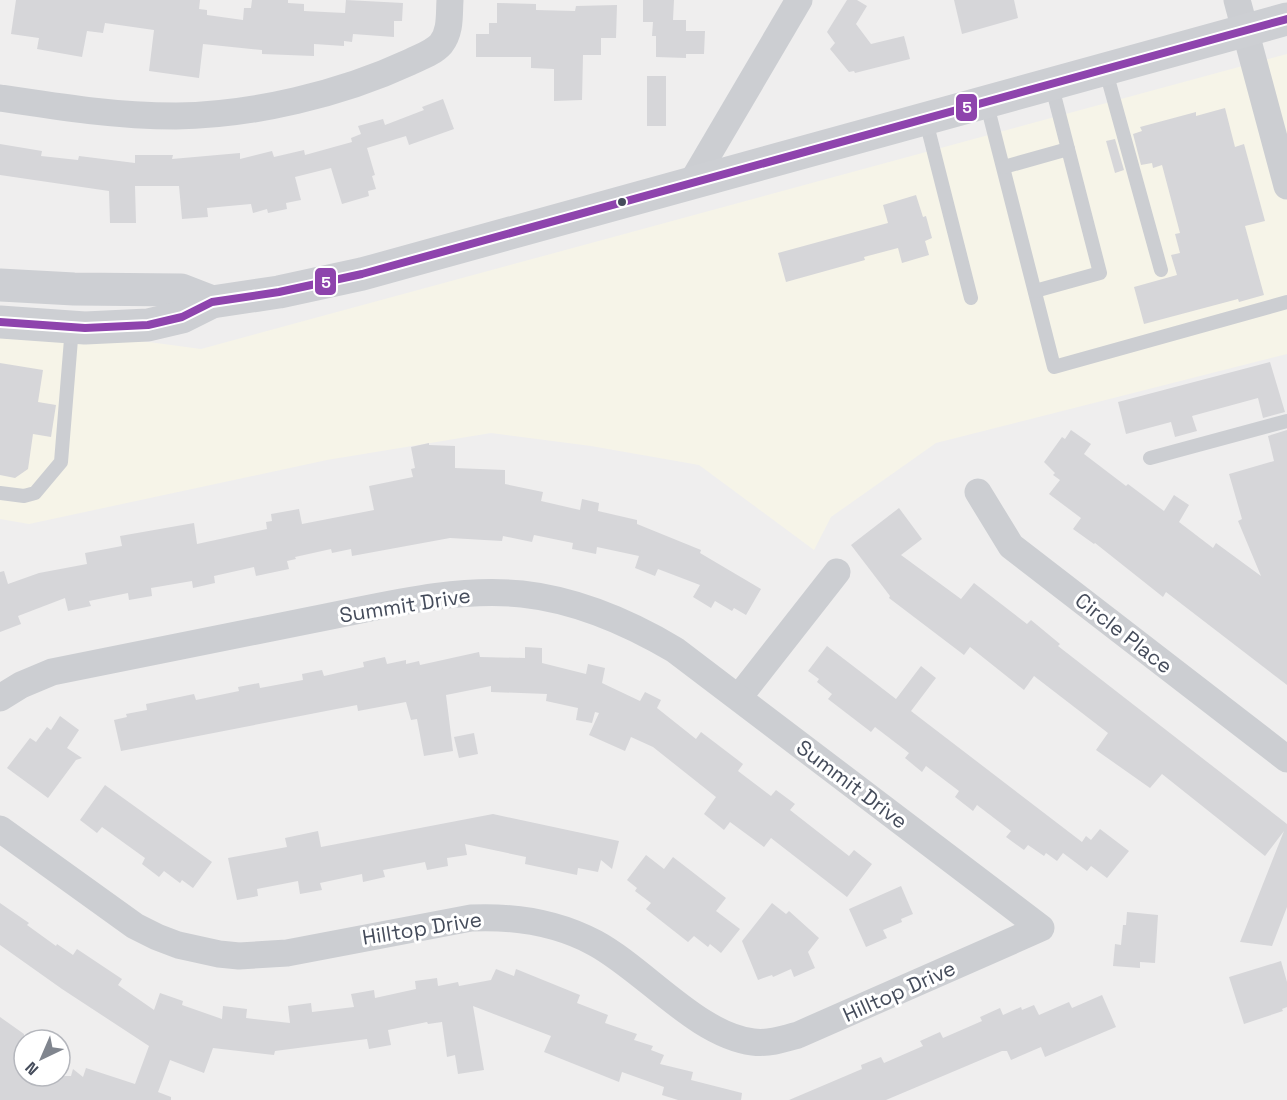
<svg xmlns="http://www.w3.org/2000/svg" width="1287" height="1100" font-family="'Space Grotesk',sans-serif">
<rect width="100%" height="100%" fill="#efeeee"/>
<path fill="#f6f4e8" d="M1287 54V354L936 443 831 517 814 550 699 465 591 446 491 433 327 460 29 524 0 519V322L201 349Z"/>
<g fill="#d6d6d9">
<path d="M16 0H200L199 9 207 10V15L243 20 244 8H251L252 0H288V3L304 4V11L345 13 346 0 403 3 402 21H394V37L353 34 352 42 344 41V46L314 44V56L262 54V50L203 44 199 78 149 71 154 30 105 23 103 33 87 31 82 57 37 49 39 38 11 34Z"/>
<path d="M643 0H674L673 20H686V31H705L704 54H686V58L656 57V36H652L653 22H643Z"/>
<path d="M847 0H857L867 6 856 24 871 44 904 36 910 59 855 73 854 71 849 72 830 49 835 43 827 32Z"/>
<path d="M954 0H1014L1018 18 962 34Z"/>
<path d="M497 3 536 4V10L575 11 576 6 617 5 616 38H601V55H583L582 100 554 101V69L531 68V57H476V34H489V23H497Z"/>
<rect x="647" y="76" width="19" height="50"/>
<path d="M443 99 454 129 409 145 406 136 367 148 375 175 372 176 376 189 368 191 369 196 342 204 331 168 295 177 301 200 286 203 287 209 268 213 267 209 253 213 251 204 207 208 208 217 182 219 179 186H135L136 223H110L109 191 0 175V144L42 151 41 156 78 160 79 156 135 163V155H173L172 159 240 153V159L272 151 274 157 304 150 305 155 352 142 351 138 361 134 358 126 383 119 385 125 424 110 422 107Z"/>
<path d="M1225 108 1235 147 1244 144 1265 221 1245 226 1264 295 1239 302 1238 299 1144 324 1134 287 1177 275 1171 255 1180 253 1175 234 1180 233 1162 165 1153 168 1152 163 1141 165 1133 134 1142 131 1140 127 1196 112V116Z"/>
<path d="M1115 139 1124 170 1115 173 1106 141Z"/>
<path d="M916 195 923 217 926 216 932 238 925 241 929 255 902 263 898 248 864 257 865 260 786 282 778 253 888 223 883 205Z"/>
<path d="M1270 362 1285 412 1263 418 1258 398 1192 416 1197 431 1175 437 1171 422 1126 434 1118 402Z"/>
<path d="M0 363 43 370 38 402 56 405 51 437 33 434 28 469 15 478 0 475Z"/>
<path d="M1071 430 1091 444 1084 454 1126 486 1128 484 1164 511 1174 495 1189 505 1179 522 1213 548 1216 543 1261 576 1238 521 1242 519 1229 474 1274 461 1268 436 1287 430V685L1166 592 1163 597 1095 543 1094 544 1073 529 1081 518 1049 494 1060 480 1053 475 1055 473 1044 462 1062 437 1065 439Z"/>
<path d="M429 443V445L455 446V468L505 470V484L543 492 541 501 580 510 582 499 599 503 598 511 637 520V524L701 550 700 553 761 589 746 615 734 608 732 611 715 601 711 608 693 597 700 585 658 569 655 576 635 568 639 556 597 547 596 554 572 549 573 543 534 535 532 542 503 536 502 541 450 538 352 556 351 549 332 553 331 549 295 557 296 559 287 561 289 569 256 576 254 567 214 576 215 583 193 588 192 581 151 588 152 596 129 600 128 593 89 601 91 606 68 611 65 598 18 616 21 624 0 632V572L4 571 8 584 39 573 87 564 85 553 122 546 120 536 194 523 197 544 267 529 266 522 272 521 271 514 299 509 302 524 374 510 369 486 413 477 411 469 415 468 411 447Z"/>
<path d="M899 508 922 539 901 555 961 599 974 583 1027 624 1031 620 1060 644 1058 646 1287 824V907L1272 946 1240 942 1284 831 1265 856 1162 774 1150 788 1096 750 1108 733 1034 676 1024 690 970 647 964 655 889 598 890 596 851 545Z"/>
<path d="M827 646 896 699 921 666 936 678 911 711 1082 842 1086 836 1091 840 1100 829 1129 851 1107 878 1091 866 1087 871 1063 853 1057 861 1046 853 1044 856 1028 845 1024 850 1006 837 1011 831 977 805 973 811 955 797 959 791 926 766 922 772 905 758 909 753 875 727 871 732 828 699 832 694 817 682 819 679 808 671Z"/>
<path d="M525 647 542 648V663L586 674 588 664 605 668 602 683 640 701 645 692 661 700 657 708 696 739 701 732 743 764 738 771 771 796 776 790 795 804 790 810 849 856 854 850 872 864 847 897 771 838 764 847 730 822 724 830 704 814 716 797 653 747 631 737 625 751 589 735 599 713 595 712 592 723 576 720 578 708 546 701 547 694 491 692V686L446 695 453 751 424 756 417 719 411 720 406 702 358 711 357 705 121 751 114 720 127 717 126 714 147 710 146 704 194 694 196 700 239 691 238 687 259 683 260 688 303 680 302 674 322 670 324 676 364 667 363 662 385 657 387 664 406 660V664L419 661 420 665 479 652 480 657 525 658Z"/>
<path d="M60 716 79 730 67 748 82 758 76 760 48 798 7 768 30 738 36 742 47 727 51 730Z"/>
<path d="M474 733 478 754 459 758 454 737Z"/>
<path d="M105 785 212 862 193 888 182 880 180 883 164 871 159 877 142 864 145 858 102 827 97 833 80 820Z"/>
<path d="M493 814 619 841 612 869 601 860 598 872 578 868 577 875 525 864 526 857 465 844 467 855 447 858 448 866 427 870 425 862 383 870 385 877 363 882 362 874 320 883 322 890 300 894 298 881 257 889 258 896 237 900 228 858 287 847 285 838 318 831 321 847Z"/>
<path d="M646 855 664 869 673 857 726 898 716 911 740 929 721 953 710 944 708 947 694 936 688 942 646 909 651 903 635 891 637 888 627 880Z"/>
<path d="M901 886 913 914 901 919 902 922 883 930 887 938 866 947 849 909Z"/>
<path d="M0 903 29 923 27 925 56 946 57 944 73 955 77 949 122 979 118 985 154 1010 160 993 183 1001 182 1005 222 1019 223 1006 247 1009 246 1018 290 1023 288 1006 311 1003 312 1012 354 1007 351 994 374 990 375 998 416 989 415 981 437 978 438 986 458 982 459 986 491 980 496 969 514 976 516 969 580 995 577 1003 608 1015 605 1023 637 1034 634 1040 653 1046 651 1050 664 1055 660 1064 693 1072 691 1080 742 1093 741 1100H678L662 1095 664 1087 622 1072 619 1082 544 1052 551 1036 473 1006 484 1070 458 1074 455 1055 447 1057 442 1022 428 1024 427 1022 388 1030 391 1045 369 1049 367 1039 275 1051 274 1055 213 1048 204 1073 170 1060 158 1092 171 1097V1100H0V1017L24 1034V1076H71L73 1069 83 1077 86 1068 135 1084 149 1046 62 989 0 945Z"/>
<path d="M772 903 786 914 789 911 819 938 808 952 815 968 794 977 791 969 773 977 772 975 758 980 742 941Z"/>
<path d="M1127 912 1158 915 1155 963 1140 962V968L1113 966 1115 944 1121 945 1123 925H1126Z"/>
<path d="M1281 961 1287 982V1007L1282 1009 1283 1011 1244 1024 1229 977Z"/>
<path d="M1102 995 1116 1027 1045 1057 1041 1047 1011 1060 1007 1051H1002L886 1100H789L862 1069 861 1065 881 1057 884 1063 923 1046 920 1041 940 1032 943 1038 982 1021 980 1017 1000 1008 1003 1015 1021 1007 1022 1010 1034 1005 1039 1015 1069 1002 1072 1008Z"/>
</g>
<g fill="none" stroke-linecap="round" stroke-linejoin="round">
<g stroke="#ccced2" stroke-width="14">
<path d="M1105 68 1161 270"/>
<path d="M986 101 1054 367 1287 302"/>
<path d="M925 117 971 298"/>
<path d="M1004 167 1068 149"/>
<path d="M1035 291 1100 273 1051 83"/>
<path d="M1150 458 1287 421"/>
<path d="M0 493 24 496 35 493 61 462 72 327"/>
</g>
<g stroke="#ccced2" stroke-width="27">
<path d="M1237 0 1287 186"/>
<path d="M0 98C59 107 117 116 176 116 253 115 341 94 410 62 420 57 433 53 441 44 451 31 449 15 450 0"/>
<path d="M692 182 799 0"/>
<path d="M978 492 1011 546 1287 759"/>
<path d="M739 697 837 572"/>
<path d="M0 698 21 685 52 672C138 655 224 638 311 620 380 607 451 587 522 594 577 600 628 622 675 650L1041 928 798 1035C784 1039 769 1044 753 1042 697 1035 645 970 595 943 556 922 515 916 471 918L287 953 239 956 219 954 178 945 157 937 135 926 0 829"/>
</g>
<g stroke="#cdcfd3" stroke-width="33">
<path d="M0 285 74 289 181 290 212 302"/>
<path d="M0 322 85 328 148 325 182 317 212 302 279 292 362 274 1287 19"/>
</g>
<g stroke="#fff" stroke-width="12">
<path id="bus-1" d="M0 322 85 328 148 325 182 317 212 302 279 292 362 274 1287 19"/>
</g>
<use href="#bus-1" stroke="#8e44ad" stroke-width="8"/>
</g>
<circle fill="#454c5b" stroke="#fff" stroke-width="2" cx="622" cy="202" r="5"/>
<g text-anchor="middle" dominant-baseline="central" stroke-width="6" stroke-linejoin="round" paint-order="stroke">
<g font-size="21" fill="#454c5b" stroke="#fff">
<text transform="translate(405 605) rotate(-9)">Summit Drive</text>
<text transform="translate(1124 633) rotate(38)">Circle Place</text>
<text transform="translate(852 784) rotate(37)">Summit Drive</text>
<text transform="translate(422 928) rotate(-9)">Hilltop Drive</text>
<text transform="translate(899 991) rotate(-24)">Hilltop Drive</text>
</g>
</g>
<g stroke="#fff" stroke-width="2">
<rect x="955" y="93" width="23" height="29" rx="6" fill="#8e44ad"/>
<rect x="314" y="267" width="23" height="29" rx="6" fill="#8e44ad"/>
</g>
<g font-size="16" text-anchor="middle" font-weight="bold" fill="#fff">
<text x="967" y="113">5</text>
<text x="326" y="288">5</text>
</g>
<g transform="translate(42 1058) rotate(224)"><circle r="28" fill="#ffffff" stroke="#b5b7bd" stroke-width="1.5"/>
<path d="M0-4.5L10 22L0 15L-10 22Z" fill="#80858e"/>
<text y="-9" font-size="16" font-weight="bold" text-anchor="middle" fill="#454c5b">N</text>
</g>
</svg>
